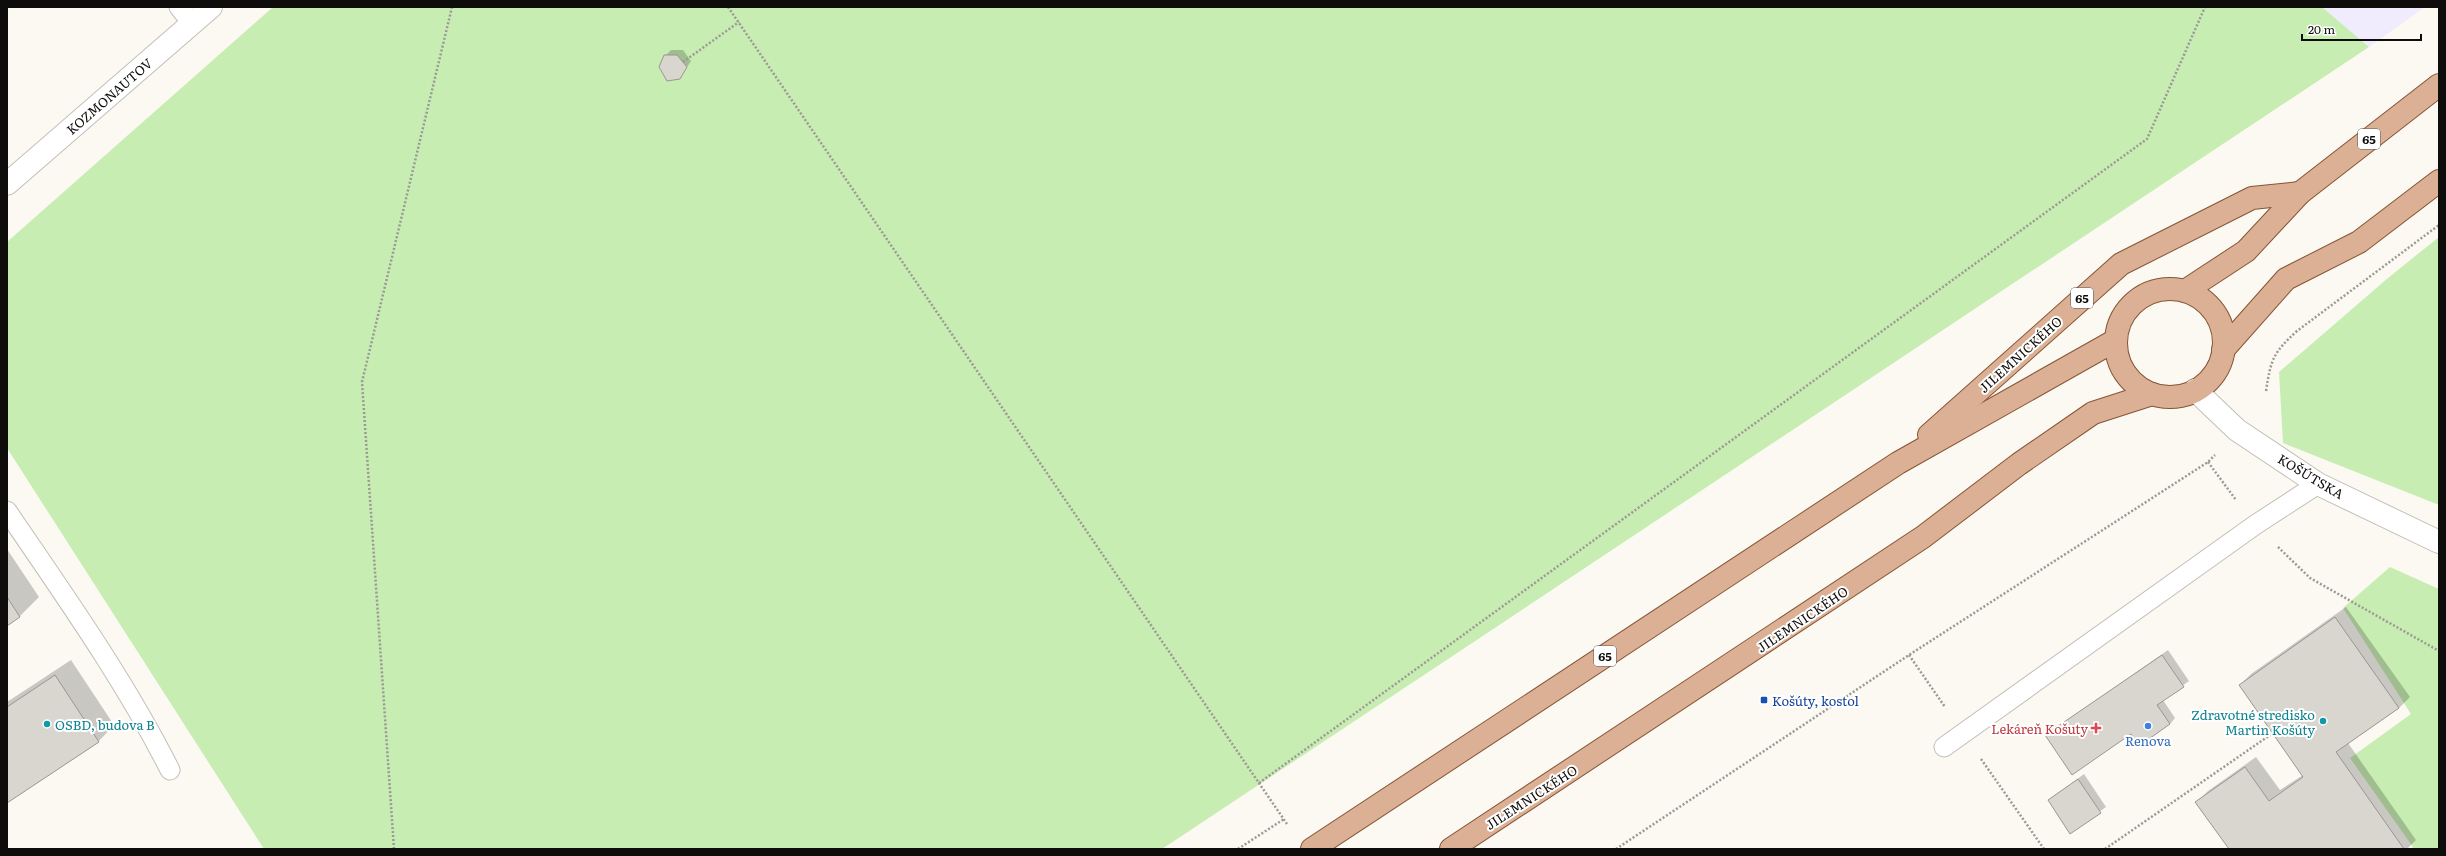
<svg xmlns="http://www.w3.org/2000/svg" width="2446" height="856" font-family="Literata,serif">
<rect width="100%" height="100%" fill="#fcf9f2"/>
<path fill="#f0ecfe" d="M2322 7H2425L2369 47Z"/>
<g fill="#c8edb3">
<path d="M273 7H2322L2369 47 1162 849H264L7 448V242Z"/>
<path d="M2439 237V505L2283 443 2279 372 2388 278Z"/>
<path d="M2390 567 2439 589V849H2411L2413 847 2350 758 2411 714 2343 608Z"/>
</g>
<g fill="#0003">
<path d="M671 50H683L691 61 680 78 665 56Z"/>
<path d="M7 549 39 597 20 616 7 625Z"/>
<path d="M2346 607 2410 697 2399 708 2348 743 2416 840 2407 849H2230L2197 802 2208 791 2256 757 2280 790 2303 775 2240 685 2251 674Z"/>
<path d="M2168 650 2189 681 2163 700 2175 718 2170 724 2131 733 2047 735Z"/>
<path d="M71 660 114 725 99 741 7 801V702Z"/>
<path d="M2084 774 2106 807 2071 832 2049 800Z"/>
</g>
<g fill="#d9d6d0" stroke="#9a9691">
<path d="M664 55H677L687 67 680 79 667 81 659 67Z"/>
<path d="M7 597 20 617 7 626Z"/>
<path d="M2335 617 2399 708 2336 752 2404 849H2229L2195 802 2245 767 2269 801 2303 777 2239 685Z"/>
<path d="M2162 655 2184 687 2157 705 2170 724 2139 746 2131 734 2072 775 2045 735Z"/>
<path d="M55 675 99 742 7 803V707Z"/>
<path d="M2078 779 2101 813 2070 834 2048 800Z"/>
</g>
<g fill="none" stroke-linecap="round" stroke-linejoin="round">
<g stroke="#c2bfb9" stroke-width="21">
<g id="service">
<path d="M179 7 193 24"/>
<path d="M7 511C64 595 124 679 170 770"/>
<path d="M1944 747 2255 525 2318 484"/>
</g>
</g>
<g stroke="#c2bfb9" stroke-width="24">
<g id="minor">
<path d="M7 184 211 7"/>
<path d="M2195 390 2237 430 2318 484 2439 542"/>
</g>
</g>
<g stroke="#855435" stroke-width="24">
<g id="primary">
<circle cx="2170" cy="343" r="54"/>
<path d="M2185 291 2246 251 2300 193 2439 85"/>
<path d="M2223 350 2286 279 2359 242 2439 181"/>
<path d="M1929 435 2121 264 2252 198 2300 193"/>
<path d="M1312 849 1898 463 2116 340"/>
<path d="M1451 849 1923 537 2019 464 2093 413 2152 394"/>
</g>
</g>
<g stroke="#9b9994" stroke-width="2.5" stroke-dasharray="2 2" stroke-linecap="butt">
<path d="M728 7 1287 824"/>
<path d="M683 62 739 22"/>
<path d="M2266 391C2271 359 2273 353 2297 331L2439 225"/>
<path d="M2208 462 2236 500"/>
<path d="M2278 547 2310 578 2439 651"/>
<path d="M1909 655 1945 707"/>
<path d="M1981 759 2044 849"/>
<path d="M1259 783 2147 139 2205 7"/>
<path d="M394 849 362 382 452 7"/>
<path d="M1238 849 1284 819"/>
<path d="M1616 849 1909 655 2208 462 2215 455"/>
<path d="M2105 849 2273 733"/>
</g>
<use href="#service" stroke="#fff" stroke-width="19"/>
<use href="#minor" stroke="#fff" stroke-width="22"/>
<use href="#primary" stroke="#dcb094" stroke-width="22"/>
</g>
<rect fill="#1a4fb4" stroke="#fff" stroke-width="1.5" x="1760" y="696" width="8" height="8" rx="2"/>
<g fill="#0f9aa8" stroke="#fff" stroke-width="1.5">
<circle cx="2323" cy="721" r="4"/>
<circle cx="47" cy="724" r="4"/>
</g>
<circle fill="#3f7fe0" stroke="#fff" stroke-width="1.5" cx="2148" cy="726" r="4"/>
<path fill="#e0444e" stroke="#fff" stroke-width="1.5" d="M2094 722h4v4h4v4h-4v4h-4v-4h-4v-4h4z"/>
<g text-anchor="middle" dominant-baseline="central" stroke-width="4" stroke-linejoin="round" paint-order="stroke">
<g fill="#fff" stroke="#565654" stroke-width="1">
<rect x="2358" y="129" width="22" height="20" rx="3"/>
<rect x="2071" y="288" width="22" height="20" rx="3"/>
<rect x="1594" y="646" width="22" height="20" rx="3"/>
</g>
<g font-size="12" font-weight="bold" fill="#0e0d0b">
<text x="2369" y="139">65</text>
<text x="2082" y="298">65</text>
<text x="1605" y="656">65</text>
</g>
<g font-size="13" fill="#0e0d0b" stroke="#fff">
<text transform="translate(109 96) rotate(-41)">KOZMONAUTOV</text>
<text transform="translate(2020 354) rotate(-42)">JILEMNICKÉHO</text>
<text transform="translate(2311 476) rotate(31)">KOŠÚTSKA</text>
<text transform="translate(1802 619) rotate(-34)">JILEMNICKÉHO</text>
<text transform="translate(1531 797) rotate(-33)">JILEMNICKÉHO</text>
</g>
<g font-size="13" fill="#164399" stroke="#fff" text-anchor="start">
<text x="1772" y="700">Košúty, kostol</text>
</g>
<g font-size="13" fill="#0d838f" stroke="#fff" text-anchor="end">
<text x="2315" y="714">Zdravotné stredisko<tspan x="2315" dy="15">Martin Košúty</tspan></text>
<text x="55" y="724" text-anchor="start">OSBD, budova B</text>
</g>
<g font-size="13" fill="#be3a42" stroke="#fff" text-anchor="end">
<text x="2088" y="728">Lekáreň Košuty</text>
</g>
<g font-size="13" fill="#366cbe" stroke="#fff">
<text x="2148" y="740">Renova</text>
</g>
</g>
<rect width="2446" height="856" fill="none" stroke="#0e0d0b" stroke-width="16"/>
<path d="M2302 34v6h119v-6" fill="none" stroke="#0e0d0b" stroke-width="2"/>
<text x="2308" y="34" font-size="12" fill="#0e0d0b" stroke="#ffffff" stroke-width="3" paint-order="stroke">20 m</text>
</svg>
